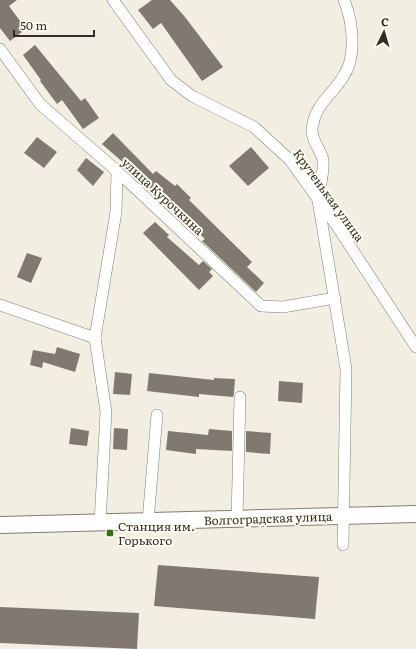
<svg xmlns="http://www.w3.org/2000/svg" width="416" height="649" font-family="Literata,serif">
<rect width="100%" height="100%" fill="#f2efe2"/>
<g fill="#81786f">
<path d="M0 0H17L9 6 26 29 10 41 0 28Z"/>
<path d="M152 0H170L185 17 223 67 202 81 161 23 153 29 138 10Z"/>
<path d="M35 45 81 101 85 98 99 118 83 129 62 100 57 104 40 81 41 80 23 55Z"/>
<path d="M113 133 153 174 156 171 175 186 177 184 191 198 189 200 252 262 247 267 264 283 256 292 202 241 205 239 158 196 156 198 123 167 126 165 102 144Z"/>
<path d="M37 137 57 152 44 168 24 153Z"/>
<path d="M251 147 269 168 248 186 229 166Z"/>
<path d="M86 158 104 172 93 186 77 170Z"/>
<path d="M155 222 169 235 167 237 199 265 203 261 212 269 209 272 213 276 199 290 143 233Z"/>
<path d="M27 253 42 258 31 283 17 277Z"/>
<path d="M57 347 80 354 75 372 43 362 42 368 30 365 33 350 55 354Z"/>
<path d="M115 372 132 374 130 395 113 394Z"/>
<path d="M149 373 214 380V378L235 379 234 393 233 397 199 394V397L147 391Z"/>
<path d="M279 381 303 383 302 403 278 401Z"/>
<path d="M71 428 89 431 87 446 69 444Z"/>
<path d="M114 428 128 429 127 450 113 449Z"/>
<path d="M209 429 232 431V451L196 449V454L166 450 168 431 208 435Z"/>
<path d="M246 431 271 433 270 454 246 452Z"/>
<path d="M158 565 319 577 315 619 154 606Z"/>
<path d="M0 607 139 613 137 649 0 643Z"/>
</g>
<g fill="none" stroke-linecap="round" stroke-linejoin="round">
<g stroke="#807d72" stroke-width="12">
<g id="street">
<path d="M113 0 171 80 192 96 254 127 290 160 335 223 416 347"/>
<path d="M0 49 40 104 117 171 261 306 283 307 335 298"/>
<path d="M0 305 95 338"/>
<path d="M237 519 240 397"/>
<path d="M148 521 157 415"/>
<path d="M100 523 106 412 95 338 116 212 117 171"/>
<path d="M343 545 346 369 318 200C320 187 324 173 323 160 321 150 311 140 312 129 315 104 331 96 343 77 357 57 353 22 344 0"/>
</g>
</g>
<g stroke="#807d72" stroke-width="18">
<path id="secondary" d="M0 525 416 514"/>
</g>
<use href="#street" stroke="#fff" stroke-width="11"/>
<use href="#secondary" stroke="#fff" stroke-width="16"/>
</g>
<rect fill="#317411" stroke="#fffcf2" stroke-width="1.5" x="106" y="529" width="8" height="8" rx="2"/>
<g text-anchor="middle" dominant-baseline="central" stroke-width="4" stroke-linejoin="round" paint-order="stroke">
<g font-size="12" fill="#2f2d29" stroke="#fffcf2">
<text transform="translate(329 195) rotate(54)">Крутенькая улица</text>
<text transform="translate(163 196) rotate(43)">улица Курочкина</text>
<text transform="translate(268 518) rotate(-2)">Волгоградская улица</text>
</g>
<g font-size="12" fill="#2f2d29" stroke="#fffcf2" text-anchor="start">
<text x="118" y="526">Станция им.<tspan x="118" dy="14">Горького</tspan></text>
</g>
</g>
<g transform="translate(384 32) rotate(5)" stroke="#fffcf2" stroke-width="3" paint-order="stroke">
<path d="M0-3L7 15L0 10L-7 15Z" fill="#2f2d29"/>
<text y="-6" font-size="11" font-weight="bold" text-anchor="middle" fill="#2f2d29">С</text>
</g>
<path d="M14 30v6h80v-6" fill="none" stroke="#2f2d29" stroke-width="2"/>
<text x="20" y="30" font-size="12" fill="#2f2d29" stroke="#fffcf2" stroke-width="3" paint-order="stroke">50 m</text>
</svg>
